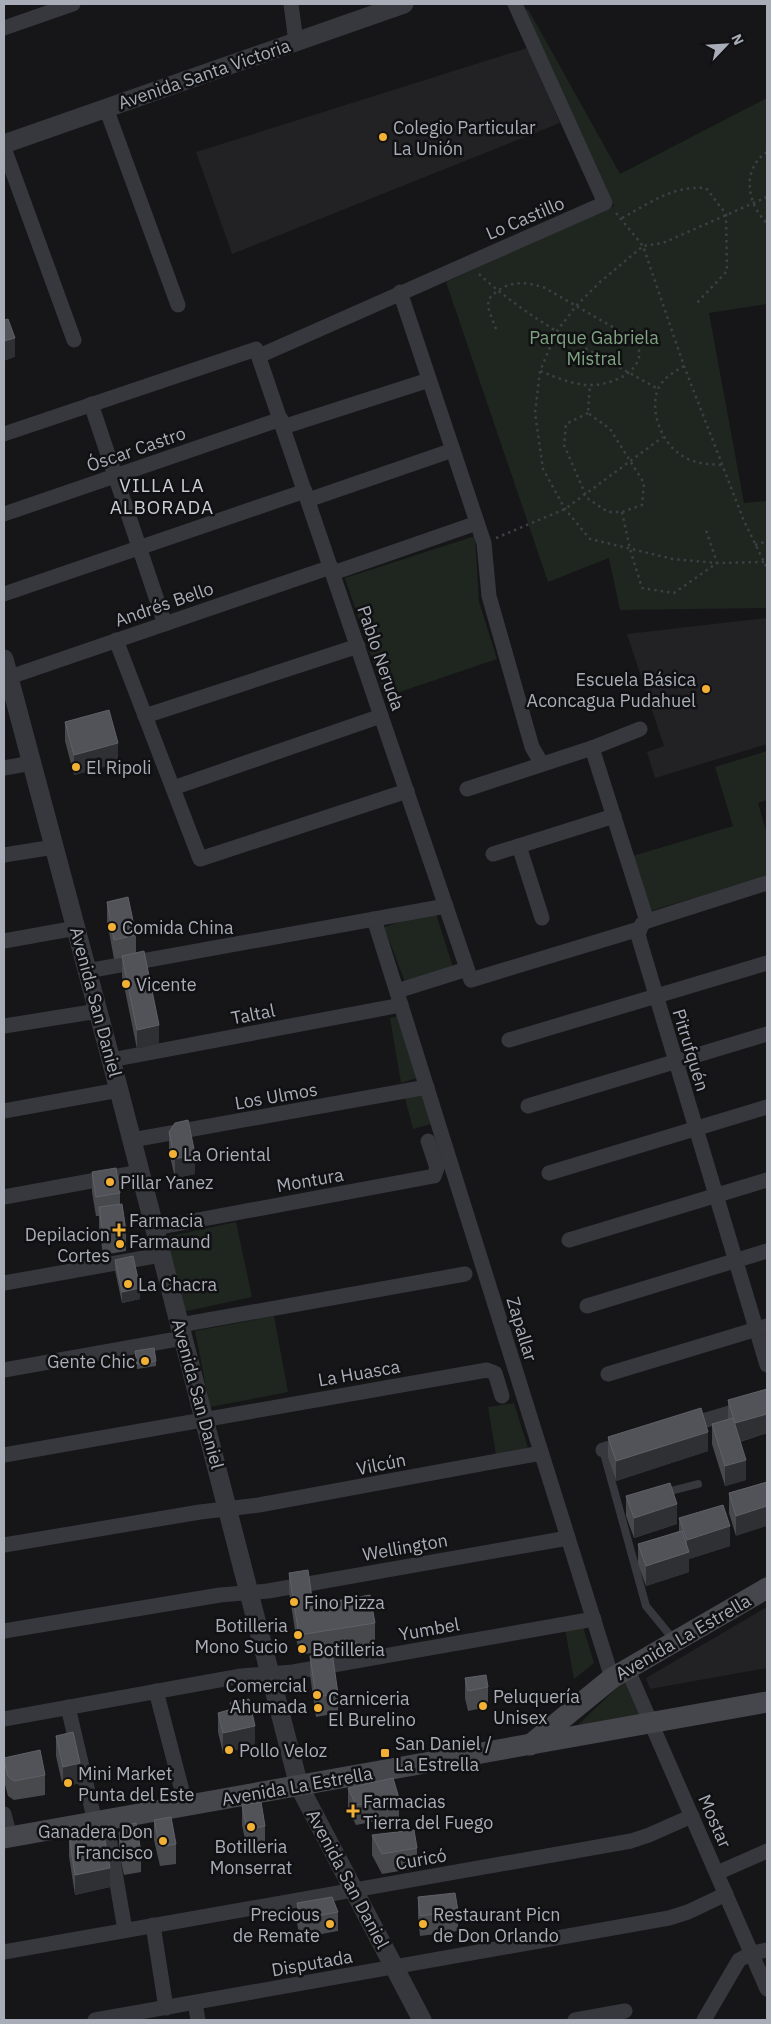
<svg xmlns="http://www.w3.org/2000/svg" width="771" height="2024" font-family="'IBM Plex Sans',sans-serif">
<rect width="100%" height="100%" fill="#161618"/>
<g fill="#222225">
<path d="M527 48 560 123 232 254 196 152Z"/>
<path d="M767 618V744L655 778 647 752 664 746 627 634Z"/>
<path d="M767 1607V1668L650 1689 646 1678Z"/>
</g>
<g fill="#1e261f">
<path d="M528 9 620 174 767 98V304L709 313 744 503 767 501V608L620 610 609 558 548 582 446 282 614 206 526 11Z"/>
<path d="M475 536 479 602 497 659 385 697 345 578Z"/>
<path d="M767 751V800L758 803 767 834V876L650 911 633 856 733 826 715 767Z"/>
<path d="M435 911 453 967 405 982 384 927Z"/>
<path d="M399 1016 417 1078 401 1083 390 1018Z"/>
<path d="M423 1094 431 1124 413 1129 405 1098Z"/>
<path d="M236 1222 252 1297 182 1312 166 1237Z"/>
<path d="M274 1316 288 1392 210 1407 195 1331Z"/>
<path d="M514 1403 528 1448 496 1455 488 1407Z"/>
<path d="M583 1627 594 1663 574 1679 565 1629Z"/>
<path d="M626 1679 642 1714 577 1726Z"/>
</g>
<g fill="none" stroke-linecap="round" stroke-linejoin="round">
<g stroke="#3d3f44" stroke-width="2.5" stroke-dasharray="2.5 4" stroke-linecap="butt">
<path d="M767 152C741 169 747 204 767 223"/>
<path d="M767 197 663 243 643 246 600 282 576 306 557 331 540 371 535 413 543 469 565 509 590 539 673 559 717 563 767 562"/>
<path d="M616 213 643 246 684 366 744 521 767 568"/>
<path d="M622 218C652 202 671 186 706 188L726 214 727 271 695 305"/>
<path d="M479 274C531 322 597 354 658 389"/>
<path d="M496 329 489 311 488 300C504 281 522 280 545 288L637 341C638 346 640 352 639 357 635 376 606 386 588 385 571 384 555 377 540 371"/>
<path d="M684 366C674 372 663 378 658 389 649 411 662 443 681 455 693 464 708 464 722 465"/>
<path d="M588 413 566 424 564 445 587 498 608 512H622L642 505 644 483 610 429 588 413 590 385"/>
<path d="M622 512 630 549 642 588 674 593 717 563 706 530"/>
<path d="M496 538 565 509 663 437"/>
<path d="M755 545 767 541"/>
</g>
<g stroke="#37383d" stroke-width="8">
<path d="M603 1450 646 1606 674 1640"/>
<path d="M663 1493 698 1484"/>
</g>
<g stroke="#37383d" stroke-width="15">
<path d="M291 4 296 42"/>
<path d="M4 28 73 4"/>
<path d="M106 108 178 305"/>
<path d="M4 148 74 340"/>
<path d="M400 292 484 543 489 596 532 747 542 764"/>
<path d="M259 356 605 203 515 4"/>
<path d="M91 404 165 624"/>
<path d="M283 427 429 380"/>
<path d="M4 434 256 349 471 980 639 929"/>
<path d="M308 500 453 450"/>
<path d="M4 514 281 419"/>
<path d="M333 573 477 523"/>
<path d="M4 594 305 491"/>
<path d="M116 640 200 859 407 791"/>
<path d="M4 679 331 567"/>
<path d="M145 716 358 646"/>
<path d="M592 748 647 921"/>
<path d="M4 768 32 763"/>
<path d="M173 788 381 716"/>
<path d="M467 789 592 748 640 729"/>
<path d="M519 846 542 918"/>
<path d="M493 854 614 816"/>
<path d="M4 855 54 847"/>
<path d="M767 883 647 921 642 924 638 935 767 1365"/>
<path d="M374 919 612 1678"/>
<path d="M4 941 76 928"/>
<path d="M87 971 446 906"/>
<path d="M397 991 467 969"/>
<path d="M4 1026 98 1011"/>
<path d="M509 1040 767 963"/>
<path d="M111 1060 401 1005"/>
<path d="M528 1106 767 1034"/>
<path d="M4 1111 119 1090"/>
<path d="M132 1140 427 1087"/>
<path d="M549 1173 767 1107"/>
<path d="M4 1197 140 1172"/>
<path d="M155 1228 434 1176 437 1168 428 1141"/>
<path d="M569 1240 767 1180"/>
<path d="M4 1283 161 1255"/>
<path d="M587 1306 767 1251"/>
<path d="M180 1325 465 1274"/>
<path d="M4 1370 183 1338"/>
<path d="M608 1374 767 1326"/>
<path d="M686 1426 767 1402"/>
<path d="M603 1450 628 1443"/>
<path d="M4 1455 487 1370 495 1373 502 1396"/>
<path d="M4 1545 200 1512 259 1505 541 1453"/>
<path d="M4 1631 220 1595 268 1591 568 1538"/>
<path d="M627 1668 767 1989"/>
<path d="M156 1691 186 1806"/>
<path d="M68 1707 95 1822"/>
<path d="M4 1719 241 1676 293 1672 594 1619"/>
<path d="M4 1814 10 1837"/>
<path d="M106 1820 125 1930"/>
<path d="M717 1873 767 1851"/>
<path d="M153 1925 166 2008"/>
<path d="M4 1952 631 1841 649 1835 692 1816"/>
<path d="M195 2003 198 2020"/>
<path d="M95 2020 669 1918 688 1912 726 1894"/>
<path d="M575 2020 625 2011"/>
<path d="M704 2020 739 1960 752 1953 767 1950"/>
</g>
<g stroke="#37383d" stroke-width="19">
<path d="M4 144 404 4"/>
<path d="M4 659 115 1075 299 1786 422 2020"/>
</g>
<g stroke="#45474d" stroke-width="21">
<path d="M530 1745 612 1678 767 1588"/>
<path d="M4 1838 767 1702"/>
</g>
</g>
<g fill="#47494d">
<path d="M65 722 118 763 74 775 65 741Z"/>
<path d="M107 902 136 935V953L159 1044 137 1049 122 976V958L114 959 107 921Z"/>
<path d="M169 1132 195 1174 175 1178 169 1152Z"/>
<path d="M92 1172 120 1193V1204L126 1231V1251L103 1255 99 1227V1216H96L92 1192Z"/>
<path d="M115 1260 140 1299 122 1303 115 1270Z"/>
<path d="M135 1351 156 1361V1366L137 1369Z"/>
<path d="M728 1400 767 1433 740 1442 746 1480 725 1486 712 1444V1424L728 1419Z"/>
<path d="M608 1437 708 1451 616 1481 608 1457Z"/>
<path d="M767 1482 736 1536 729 1513V1493Z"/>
<path d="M626 1496 677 1524 634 1538 626 1516Z"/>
<path d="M679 1518 730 1546 689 1559V1572L646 1586 638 1564V1544L679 1531Z"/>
<path d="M289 1573 313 1605 375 1623V1643L299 1655 289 1592Z"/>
<path d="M310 1656 338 1694V1713L316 1717 310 1675Z"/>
<path d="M465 1678 488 1687V1707L468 1711 465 1698Z"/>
<path d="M230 1703 255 1745 223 1753 218 1732V1713L230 1710Z"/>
<path d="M56 1736 80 1783 63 1787 56 1756Z"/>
<path d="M4 1758 45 1775V1795L14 1800 8 1796 4 1781Z"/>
<path d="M348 1788 399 1798V1817L356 1825 348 1808Z"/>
<path d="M242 1805 265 1826V1846L247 1849 242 1825Z"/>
<path d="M154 1820 176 1844V1864L160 1866 154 1840Z"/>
<path d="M119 1833 141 1852V1872L124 1875 119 1852Z"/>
<path d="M372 1835 417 1848V1868L382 1874 372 1855Z"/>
<path d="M69 1836 110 1887 75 1895 69 1856Z"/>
<path d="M418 1897 458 1911V1931L420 1936 418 1917Z"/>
<path d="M297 1903 338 1912V1931L300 1938 297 1923Z"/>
</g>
<g fill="#2f3033">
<path d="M15 338V357L4 361V341Z"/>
<path d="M118 743V763L74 775V755Z"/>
<path d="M159 1025V1044L137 1049V1030Z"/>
<path d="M195 1154V1174L175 1178V1159Z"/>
<path d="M140 1288V1299L122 1303V1292Z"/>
<path d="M767 1414V1433L735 1443V1423Z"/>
<path d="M708 1432V1451L616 1481V1461Z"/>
<path d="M746 1460V1480L725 1486V1466Z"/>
<path d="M677 1504V1524L634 1538V1518Z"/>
<path d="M767 1506V1526L736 1536V1516Z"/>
<path d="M730 1526V1546L689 1559V1572L646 1586V1566L687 1553V1540Z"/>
<path d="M255 1726V1745L223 1753V1733Z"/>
<path d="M80 1763V1783L63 1787V1767Z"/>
<path d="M110 1868V1887L75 1895V1875Z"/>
</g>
<g fill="#525359" stroke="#5f6168">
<path d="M8 319 15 338 4 341V320Z"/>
<path d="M109 710 118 743 74 755 65 722Z"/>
<path d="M128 897 136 935 114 940 107 902Z"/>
<path d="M144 951 159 1025 137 1030 122 956Z"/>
<path d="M188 1120 195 1154 175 1159 169 1132 175 1123Z"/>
<path d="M116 1168 120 1193 96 1197 92 1172Z"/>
<path d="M122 1204 126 1231 103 1235 99 1207Z"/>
<path d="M133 1256 140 1288 122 1292 115 1260Z"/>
<path d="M154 1348 156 1361 137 1364 135 1351Z"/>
<path d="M767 1389V1414L735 1423 728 1400Z"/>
<path d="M701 1408 708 1432 616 1461 608 1437Z"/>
<path d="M733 1418 746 1460 725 1466 712 1424Z"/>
<path d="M767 1482V1506L736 1516 729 1493Z"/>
<path d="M670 1483 677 1504 634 1518 626 1496Z"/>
<path d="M723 1505 730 1526 687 1540 679 1518Z"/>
<path d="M682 1531 689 1552 646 1566 638 1544Z"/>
<path d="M308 1570 313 1605 370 1595 375 1623 299 1635 289 1573Z"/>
<path d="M332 1652 338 1694 316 1697 310 1656Z"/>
<path d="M486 1675 488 1687 468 1691 465 1678Z"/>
<path d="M249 1699 255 1726 223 1733 218 1713 232 1709 230 1703Z"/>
<path d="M73 1732 80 1763 63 1767 56 1736Z"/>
<path d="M40 1750 45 1775 14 1781 8 1776 4 1761V1758Z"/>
<path d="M393 1778 399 1798 356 1805 348 1788Z"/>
<path d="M261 1802 265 1826 247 1830 242 1805Z"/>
<path d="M171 1817 176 1844 160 1847 154 1820Z"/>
<path d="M136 1823 141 1852 124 1855 119 1833 124 1826Z"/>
<path d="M103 1830 110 1868 75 1875 69 1836Z"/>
<path d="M414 1830 417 1848 382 1854 372 1835Z"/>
<path d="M455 1893 458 1911 420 1916 418 1897Z"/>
<path d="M332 1897 338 1912 300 1919 297 1903Z"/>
</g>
<g fill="#f2b134" stroke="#111113" stroke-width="2">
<circle cx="383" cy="137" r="5"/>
<circle cx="706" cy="689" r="5"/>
<circle cx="76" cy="767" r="5"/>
<circle cx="112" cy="927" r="5"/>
<circle cx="126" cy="984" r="5"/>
<circle cx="173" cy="1154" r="5"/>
<circle cx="110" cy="1182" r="5"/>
<path d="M116.5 1222.5h5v5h5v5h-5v5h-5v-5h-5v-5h5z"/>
<circle cx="120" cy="1244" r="5"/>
<circle cx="128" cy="1284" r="5"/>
<circle cx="145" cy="1361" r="5"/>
<circle cx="294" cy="1602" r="5"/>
<circle cx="298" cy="1635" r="5"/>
<circle cx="302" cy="1649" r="5"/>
<circle cx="317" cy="1695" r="5"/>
<circle cx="483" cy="1706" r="5"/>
<circle cx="318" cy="1708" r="5"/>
<circle cx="229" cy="1750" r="5"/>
<rect x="380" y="1748" width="10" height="10" rx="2.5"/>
<circle cx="68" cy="1783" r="5"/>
<path d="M350.5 1803.5h5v5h5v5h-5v5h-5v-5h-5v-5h5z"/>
<circle cx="251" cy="1827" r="5"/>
<circle cx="163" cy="1841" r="5"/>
<circle cx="330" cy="1924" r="5"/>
<circle cx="423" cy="1924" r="5"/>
</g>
<g text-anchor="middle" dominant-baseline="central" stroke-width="5" stroke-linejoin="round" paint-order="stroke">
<g font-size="18" fill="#a8adb8" stroke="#111113">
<text transform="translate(204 74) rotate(-19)">Avenida Santa Victoria</text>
<text transform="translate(525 218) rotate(-23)">Lo Castillo</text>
<text transform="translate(136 449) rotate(-19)">Óscar Castro</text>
<text transform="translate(164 604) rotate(-19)">Andrés Bello</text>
<text transform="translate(381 658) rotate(71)">Pablo Neruda</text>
<text transform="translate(96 1002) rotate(75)">Avenida San Daniel</text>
<text transform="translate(253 1014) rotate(-11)">Taltal</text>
<text transform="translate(691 1050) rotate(73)">Pitrufquén</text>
<text transform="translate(276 1096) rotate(-10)">Los Ulmos</text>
<text transform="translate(310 1180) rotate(-10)">Montura</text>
<text transform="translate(522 1329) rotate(73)">Zapallar</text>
<text transform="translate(359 1373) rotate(-10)">La Huasca</text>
<text transform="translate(198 1394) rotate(75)">Avenida San Daniel</text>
<text transform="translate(381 1464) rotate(-11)">Vilcún</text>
<text transform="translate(405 1547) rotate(-10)">Wellington</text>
<text transform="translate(429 1629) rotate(-10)">Yumbel</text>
<text transform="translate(683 1637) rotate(-30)">Avenida La Estrella</text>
<text transform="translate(297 1786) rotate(-10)">Avenida La Estrella</text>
<text transform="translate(715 1821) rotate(66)">Mostar</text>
<text transform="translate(421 1859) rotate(-10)">Curicó</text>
<text transform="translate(348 1879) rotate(62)">Avenida San Daniel</text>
<text transform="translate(312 1963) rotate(-10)">Disputada</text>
</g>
<g font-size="18" fill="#a8adb8" stroke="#111113" text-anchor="start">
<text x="393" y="127">Colegio Particular<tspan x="393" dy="21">La Unión</tspan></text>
<text x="696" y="679" text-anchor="end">Escuela Básica<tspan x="696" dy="21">Aconcagua Pudahuel</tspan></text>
<text x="86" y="767">El Ripoli</text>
<text x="122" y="927">Comida China</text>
<text x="136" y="984">Vicente</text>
<text x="183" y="1154">La Oriental</text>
<text x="120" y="1182">Pillar Yanez</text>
<text x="129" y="1220">Farmacia<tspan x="129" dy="21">Farmaund</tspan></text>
<text x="110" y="1234" text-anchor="end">Depilacion<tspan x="110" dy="21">Cortes</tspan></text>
<text x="138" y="1284">La Chacra</text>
<text x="135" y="1361" text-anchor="end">Gente Chic</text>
<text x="304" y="1602">Fino Pizza</text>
<text x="288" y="1625" text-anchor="end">Botilleria<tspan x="288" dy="21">Mono Sucio</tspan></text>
<text x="312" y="1649">Botilleria</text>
<text x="307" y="1685" text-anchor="end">Comercial<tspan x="307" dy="21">Ahumada</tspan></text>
<text x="493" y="1696">Peluquería<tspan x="493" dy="21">Unisex</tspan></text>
<text x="328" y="1698">Carniceria<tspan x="328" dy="21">El Burelino</tspan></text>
<text x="395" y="1743">San Daniel /<tspan x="395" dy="21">La Estrella</tspan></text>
<text x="239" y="1750">Pollo Veloz</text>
<text x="78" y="1773">Mini Market<tspan x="78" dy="21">Punta del Este</tspan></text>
<text x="363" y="1801">Farmacias<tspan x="363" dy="21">Tierra del Fuego</tspan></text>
<text x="153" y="1831" text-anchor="end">Ganadera Don<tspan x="153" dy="21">Francisco</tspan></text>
<text x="251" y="1846" text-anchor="middle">Botilleria<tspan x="251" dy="21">Monserrat</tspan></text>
<text x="320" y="1914" text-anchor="end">Precious<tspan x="320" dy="21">de Remate</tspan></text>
<text x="433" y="1914">Restaurant Picn<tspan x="433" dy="21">de Don Orlando</tspan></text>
</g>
<g font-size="18" fill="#7fa381" stroke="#111113">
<text x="594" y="337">Parque Gabriela<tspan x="594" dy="21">Mistral</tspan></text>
</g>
<g font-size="19" letter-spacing="1" fill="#c9ccd4" stroke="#111113">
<text x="162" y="485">VILLA LA<tspan x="162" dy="22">ALBORADA</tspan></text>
</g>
</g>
<rect width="771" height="2024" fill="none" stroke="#a8adb8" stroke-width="10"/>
<g transform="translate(726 45) rotate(65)" stroke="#111113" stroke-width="4" paint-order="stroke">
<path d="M0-4L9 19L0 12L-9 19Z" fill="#a8adb8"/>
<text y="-8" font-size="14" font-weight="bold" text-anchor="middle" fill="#a8adb8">N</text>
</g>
</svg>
